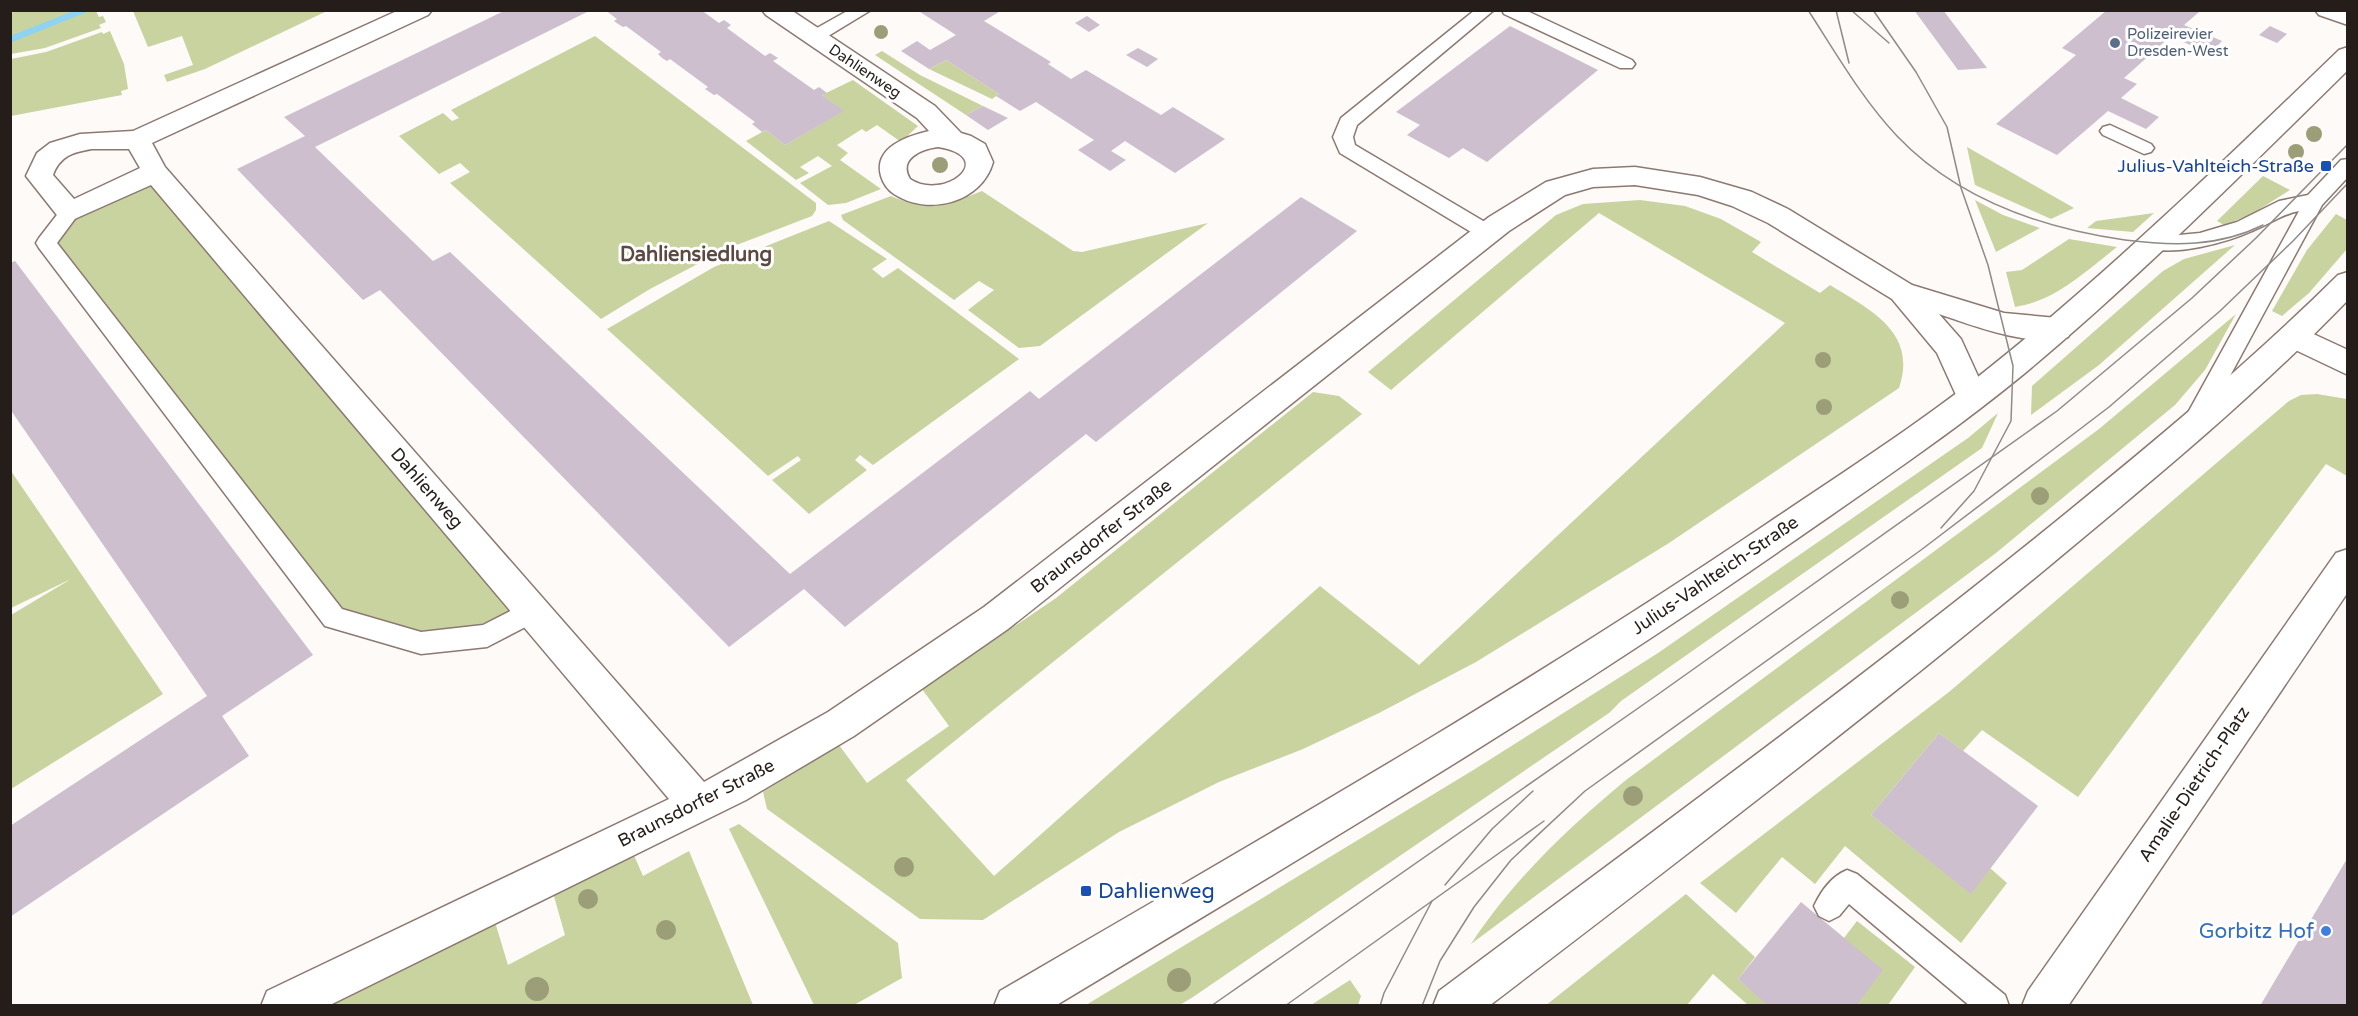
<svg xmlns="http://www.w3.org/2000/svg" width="2358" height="1016" font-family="'Varela Round',sans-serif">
<rect width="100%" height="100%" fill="#fefaf8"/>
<g fill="#c9d3a0">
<path d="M19 10 96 11 99 17 103 16 106 22 99 25 101 28 45 48 11 54V13Z"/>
<path d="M133 11H327L205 69 167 82 164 75 193 65 182 36 148 47Z"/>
<path d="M110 31 124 64 128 89 121 91 122 95 11 116V59L46 52 102 32 103 34Z"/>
<path d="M595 36 816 203V210L812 216 726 249 650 289 601 319 450 183 470 172 460 163 439 174 399 136 443 113 452 121 459 118 451 110Z"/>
<path d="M882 51 920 75 983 106 966 115 875 55Z"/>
<path d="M946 60 999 94 992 99 929 69Z"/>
<path d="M853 80 918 126 901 142 877 125 866 132 862 129 837 145 848 153 840 160 881 189 846 203 828 205 800 183 832 166 818 156 800 167 809 173 796 180 746 141 766 130 785 145 843 111 822 95Z"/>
<path d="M1967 147 2074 208 2051 219 1975 185Z"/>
<path d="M155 172 532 611 421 643 334 618 46 243 70 212Z"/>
<path d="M2263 176 2290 190 2252 214 2224 225 2217 221Z"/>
<path d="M982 191 1073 251 1082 252 1208 223 1040 346 1019 348 968 310 994 290 979 281 954 300 843 220 841 215 891 196C922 211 951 204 982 191Z"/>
<path d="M1640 200 1685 206 1721 219 1761 242 1752 252 1820 293 1830 285C1870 310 1918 332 1899 388L1669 543 1476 662 1379 713 1303 749 1219 782 1119 832 983 920 920 919 767 809 763 792 839 745 867 783 949 726 922 689 1056 598 1313 392 1339 396 1362 414 906 780 994 876 1320 586 1419 665 1785 323 1599 213 1391 390 1368 372 1556 215 1583 204Z"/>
<path d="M1975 200 2003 215 2040 228 1996 252Z"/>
<path d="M2154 213 2133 232 2087 228 2096 221Z"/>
<path d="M2336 214 2347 220V249L2309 293 2282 316 2272 311 2307 250Z"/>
<path d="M829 221 887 259 872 269 883 278 898 268 1019 359 873 465 860 455 855 460 867 470 809 514 772 480 801 460 798 456 768 476 607 329 714 267Z"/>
<path d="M2069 239 2117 247C2085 272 2055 301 2015 307L2006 272 2022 270Z"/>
<path d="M2235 245 2099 365 2031 415 2032 386 2163 271 2184 259Z"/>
<path d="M2236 314 2205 370 2175 405 1996 553 1471 944C1513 880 1568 828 1626 780L2099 429Z"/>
<path d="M2317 394 2347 399V476L2326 464 2078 797 1982 730 1963 751 1939 733 1871 815 1971 893 1990 868 2007 883 1961 943 1845 846 1815 884 1782 857 1736 913 1700 883 1949 692 2289 401 2301 395Z"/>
<path d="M1998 413 1982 448 1621 701 1609 713 1193 997 1180 1005H1086L1475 769 1658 653 1968 438Z"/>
<path d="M11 471 163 694 11 789V615L71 579 11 608Z"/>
<path d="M739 824 898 943 902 978 854 1005H814L729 829Z"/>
<path d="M689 851 753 1005 328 1006 495 922 508 965 565 935 553 893 633 853 643 876Z"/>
<path d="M1686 894 1755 957 1738 979 1768 1005H1748L1713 974 1687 1005 1545 1006Z"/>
<path d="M1857 921 1915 967 1888 1005H1856L1844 938Z"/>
<path d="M1350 980 1361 996 1358 1005H1311Z"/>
</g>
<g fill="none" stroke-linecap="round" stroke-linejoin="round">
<path fill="#8ed4f2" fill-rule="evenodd" d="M76 10H92L10 43V36Z"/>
</g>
<g fill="#cdbfce">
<path d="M506 10H591L315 147 433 261 450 252 790 574 1030 391 1039 399 1301 197 1357 231 1096 442 1086 434 845 627 804 589 729 647 380 290 363 300 237 169 305 136 284 117Z"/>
<path d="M605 10H701L719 23 724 20 731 25 727 28 765 56 770 53 778 58 773 61 814 90 819 87 827 93 822 95 844 111 785 145 766 130 762 132 752 124 755 122 717 94 714 95 705 89 708 87 670 59 667 61 662 58 658 54 661 52 626 26 623 27 618 24 614 21 617 19Z"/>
<path d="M917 10H1002L984 21 1051 62 1048 64 1071 79 1086 70 1161 115 1173 107 1225 139 1175 173 1125 141 1111 151 1126 160 1110 171 1078 150 1094 140 1036 102 1020 111 996 96 999 94 946 60 929 69 901 51 917 41 930 50 956 35Z"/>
<path d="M1914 10H1943L1987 68 1958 70Z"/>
<path d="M2107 10H2196L2199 12 2184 25 2222 41 2209 54 2171 36 2124 78 2137 84 2121 98 2159 117 2146 129 2108 111 2057 155 1996 124 2076 55 2062 48Z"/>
<path d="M1087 16 1100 25 1089 32 1075 23Z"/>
<path d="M1510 26 1598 70 1487 162 1463 148 1449 158 1407 135 1420 125 1396 112Z"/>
<path d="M2270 26 2287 34 2277 43 2259 35Z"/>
<path d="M1138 48 1158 59 1147 67 1126 55Z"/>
<path d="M983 106 1008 118 988 130 966 115Z"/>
<path d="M15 261 313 655 222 716 249 756 10 917V826L207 696 10 409V263Z"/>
<path d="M1939 733 2038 806 1971 894 1871 815Z"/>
<path d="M2348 857V1006H2260Z"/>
<path d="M1801 902 1883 970 1856 1006H1768L1738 979Z"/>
</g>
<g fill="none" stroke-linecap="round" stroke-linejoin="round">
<g stroke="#8c7971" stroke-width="3">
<g id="service">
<path d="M849 10H871L820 41H808L805 37 808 33Z"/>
<path d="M1475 10H1494L1357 125 1353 137 1355 145 1495 228 1498 233 1495 238 1488 240 1481 238 1340 153 1333 137 1341 118Z"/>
<path d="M1502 10H1525L1632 60 1635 64 1632 68H1620L1504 14Z"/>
<path d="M2110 125 2151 144 2154 148 2151 152 2144 154 2103 135 2100 131 2103 127Z"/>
<path d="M2348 159V177L2322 205 2203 426 2195 429 2187 426 2184 420 2299 211C2282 214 2268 225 2252 231 2226 243 2175 256 2148 248L2145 243 2148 238 2200 233 2237 222 2279 201 2308 195 2341 160Z"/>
<path d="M70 205 77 207 80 212 57 243 342 609 421 632 483 625 532 600 541 603 545 611 541 619 487 647 421 654 325 626 39 248 36 243 39 238 63 207Z"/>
<path d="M1847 870 1857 874 2005 995 2009 1006H1970L1849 904 1839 916 1829 921 1819 916 1814 906C1821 891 1832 876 1847 870Z"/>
</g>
</g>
<g stroke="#8c7971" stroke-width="3">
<g id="minor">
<path d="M399 10H432L428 15 152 143 165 167 704 782 828 712 984 607 1489 217 1546 182 1593 169 1635 167 1700 177 1752 192 1788 209 1912 285 2004 313 2057 318 2068 321 2072 329 2068 337C2031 348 1974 326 1939 314L1961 339 1988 398 1983 406 1972 410 1961 406 1937 353 1892 299 1768 223 1732 206 1698 195 1635 185 1593 187 1565 195 1509 231 1008 629 854 736 746 800 328 1006H261L267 991 669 799 151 185 70 221 60 219 26 176 37 153 50 143 80 134 133 131ZM92 149H129L140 168 74 199 53 175C60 156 73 152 92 149Z"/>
<path d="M762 10H791L935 106 961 133 971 136 985 144 993 162C982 202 929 217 894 194 888 190 883 183 881 176 873 147 908 136 929 131L917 118 766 15ZM938 147C1000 157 944 202 910 179 898 159 921 149 938 147Z"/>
<path d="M2315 10H2348V25L2319 15Z"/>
<path d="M2294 325 2348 350V375L2283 344 2279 336 2283 328Z"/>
<path d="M2348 549V592L2068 1006H2022L2028 991 2336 553Z"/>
</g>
</g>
<g stroke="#8c7971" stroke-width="3">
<g id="secondary">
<path d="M2348 47V70C2243 173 2139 278 2025 373 1951 434 1870 488 1791 543 1553 709 1304 856 1055 1006H994L1000 991C1259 840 1520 691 1768 523 1848 469 1930 417 2004 356 2122 260 2230 155 2339 50Z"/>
<path d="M2348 272V300C2258 393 2159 475 2060 557 1874 712 1681 859 1489 1006H1433L1439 991C1638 842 1839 696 2033 540 2138 455 2242 370 2338 275Z"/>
</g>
</g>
<use href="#service" fill="#fff" fill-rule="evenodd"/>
<use href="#minor" fill="#fff" fill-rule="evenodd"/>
<use href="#secondary" fill="#fff" fill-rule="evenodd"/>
<g stroke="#908a88" stroke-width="1.5">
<path d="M1808 10C1836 53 1862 99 1897 136 1957 199 2041 228 2125 240 2173 246 2219 247 2263 225"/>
<path d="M1836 10 1849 63"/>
<path d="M1851 10 1889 43"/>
<path d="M1873 10 1916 72 1947 127 1961 188 1988 265 2013 366 2011 421 1974 491 1941 528"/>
<path d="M1445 885 1492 829 1533 791"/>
<path d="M1211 1006 1657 695 2057 411 2192 298 2256 238 2348 144"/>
<path d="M1285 1006 1544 821"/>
<path d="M1380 1006 1384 993 1432 901"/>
<path d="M1422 1006 1440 961 1474 907 1511 860 1585 791 1921 550 2109 407 2220 311 2293 241 2348 183"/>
</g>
</g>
<g fill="#9b9e77">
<circle cx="881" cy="32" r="7"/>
<circle cx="2314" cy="134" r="8"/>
<circle cx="2296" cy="152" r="8"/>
<circle cx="940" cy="165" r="8"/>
<circle cx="1823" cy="360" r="8"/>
<circle cx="1824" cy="407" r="8"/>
<circle cx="2040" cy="496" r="9"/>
<circle cx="1900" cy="600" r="9"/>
<circle cx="1633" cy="796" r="10"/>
<circle cx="904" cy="867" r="10"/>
<circle cx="588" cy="899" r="10"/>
<circle cx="666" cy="930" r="10"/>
<circle cx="1179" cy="980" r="12"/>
<circle cx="537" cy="989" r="12"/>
</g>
<circle fill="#5c6f8a" stroke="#fff" stroke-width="2" cx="2115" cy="43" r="6"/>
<g fill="#1a4fb4" stroke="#fff" stroke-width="2">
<rect x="2320" y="160" width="12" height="12" rx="3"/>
<rect x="1080" y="885" width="12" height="12" rx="3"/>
</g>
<circle fill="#3f7fe0" stroke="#fff" stroke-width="2" cx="2326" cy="931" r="6"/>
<g text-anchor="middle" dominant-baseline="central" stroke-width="6" stroke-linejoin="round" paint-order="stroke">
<g font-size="15" fill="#4e5e75" stroke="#fff" text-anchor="start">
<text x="2127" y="34">Polizeirevier<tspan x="2127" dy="17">Dresden-West</tspan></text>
</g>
<g font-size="15" fill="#251d1a" stroke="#fff">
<text transform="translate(865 71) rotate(34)">Dahlienweg</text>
</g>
<g font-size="18" fill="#164399" stroke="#fff" text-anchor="end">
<text x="2314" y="166">Julius-Vahlteich-Straße</text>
</g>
<g font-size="18" fill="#251d1a" stroke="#fff">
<text transform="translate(427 488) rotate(49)">Dahlienweg</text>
<text transform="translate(1101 536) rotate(-38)">Braunsdorfer Straße</text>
<text transform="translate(1715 575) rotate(-34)">Julius-Vahlteich-Straße</text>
<text transform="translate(2194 784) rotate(-56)">Amalie-Dietrich-Platz</text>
<text transform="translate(696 803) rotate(-27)">Braunsdorfer Straße</text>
</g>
<g font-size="20" font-weight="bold" fill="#5b4942" stroke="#fff">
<text x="696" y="255">Dahliensiedlung</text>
</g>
<g font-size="21" fill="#164399" stroke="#fff" text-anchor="start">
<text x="1098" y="891">Dahlienweg</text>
</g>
<g font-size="21" fill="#366cbe" stroke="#fff" text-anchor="end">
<text x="2314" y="931">Gorbitz Hof</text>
</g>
</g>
<rect width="2358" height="1016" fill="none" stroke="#251d1a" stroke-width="24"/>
</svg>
